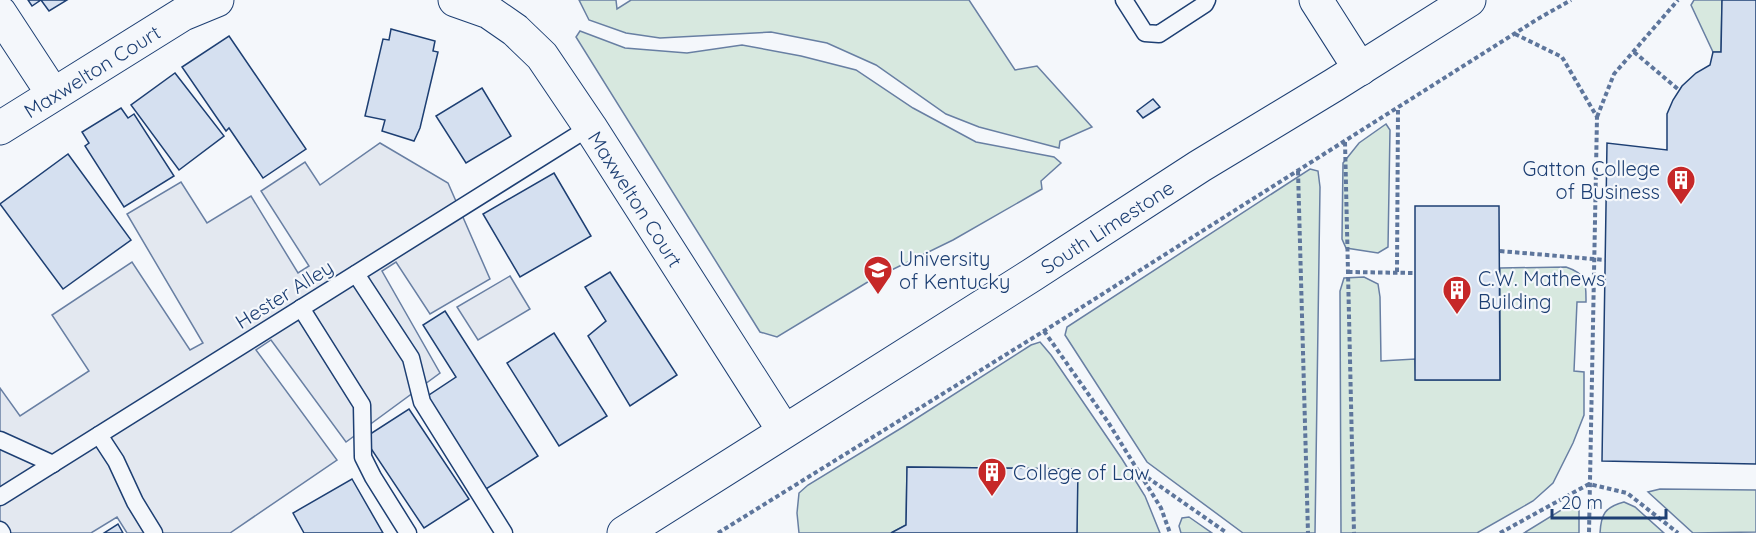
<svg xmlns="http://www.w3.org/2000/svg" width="1756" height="533" font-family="Quicksand,sans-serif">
<rect width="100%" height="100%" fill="#f4f7fb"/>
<g fill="#d7e8df" stroke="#687fa3" stroke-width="1.5">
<path d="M579 0H616L617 9 631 0H969L1015 70 1037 66 1092 127 1060 141 1059 148 979 127 946 114 876 65 827 43 771 32 660 38 626 33 589 20Z"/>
<path d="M1694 0H1722L1721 52H1713L1691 5Z"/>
<path d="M580 31 625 48 687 53 742 45 801 56 856 70 913 108 976 142 1054 157 1061 163 1041 181 1042 189 953 240 871 280 777 337 760 332 576 37Z"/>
<path d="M1386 124 1390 130 1388 247 1378 253 1346 248 1342 239 1343 163 1359 143Z"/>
<path d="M1310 169 1318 171 1320 187 1315 533H1243L1147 462 1065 335 1067 327Z"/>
<path d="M1566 267C1587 274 1586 282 1586 302H1577L1574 371 1584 372V415L1573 443 1553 483 1533 501 1477 533H1341L1340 291 1344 278 1364 277 1378 284 1380 297 1381 361 1415 359 1416 380H1500V268Z"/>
<path d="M1040 342 1051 355 1122 459 1145 496 1160 533H1077V469L907 467 906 525 891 533H799L797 513 799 493 808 485 903 427 1031 345Z"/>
<path d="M1660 489 1756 490V532L1693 533 1648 492Z"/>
<path d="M1624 502 1635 507 1664 533H1600C1601 514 1605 507 1624 502Z"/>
<path d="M1571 504 1579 510V533H1524Z"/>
<path d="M1189 517 1212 533H1181L1179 526 1182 518Z"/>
</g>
<g fill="#e3e8f0" stroke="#687fa3" stroke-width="1.5">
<path d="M380 143 448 183 490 279 430 314 396 262 382 271 440 373 346 442 271 340 256 350 337 460 230 533H127L117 517 91 533H0V388L20 416 89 371 52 315 132 262 190 350 203 343 127 214 181 182 207 223 251 196 298 273 309 266 261 191 305 162 320 185Z"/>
<path d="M510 276 530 309 478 340 457 307Z"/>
</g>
<g fill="#d5e0f0" stroke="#1d3f73" stroke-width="1.5">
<path d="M28 0H67L49 11 41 0 32 6Z"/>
<path d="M1722 0H1756V464L1602 461 1607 143 1667 150V114L1673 100 1682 86 1696 73 1710 65 1713 52H1721Z"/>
<path d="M391 29 435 41 433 51 438 52 420 128 414 141 382 131 385 120 365 116 383 39 389 40Z"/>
<path d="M229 36 306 149 263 178 229 128 226 131 182 67Z"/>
<path d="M175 73 224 136 179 170 131 105Z"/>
<path d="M482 88 511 136 466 163 436 116Z"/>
<path d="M1153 99 1160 107 1143 118 1137 111Z"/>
<path d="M121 108 128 118 134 114 174 176 124 207 85 146 89 143 82 132Z"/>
<path d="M68 154 131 240 63 289 0 204Z"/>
<path d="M554 173 591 236 520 277 483 214Z"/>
<path d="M1415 206H1499L1500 380H1415Z"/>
<path d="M610 272 677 375 630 406 588 336 606 321 585 287Z"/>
<path d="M445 311 538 456 486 489 426 397 456 377 423 325Z"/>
<path d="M554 333 607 416 559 446 507 363Z"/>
<path d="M409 409 469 499 424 528 364 438Z"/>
<path d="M907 467 1078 469 1077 533H891L906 525Z"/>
<path d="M352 479 383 533H304L293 513Z"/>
<path d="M118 524 123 533H104Z"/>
</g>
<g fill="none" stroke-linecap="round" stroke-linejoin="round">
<g stroke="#1d3f73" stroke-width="19">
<g id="service">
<path d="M1124 0 1145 33 1159 34 1205 4 1207 0"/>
<path d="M356 274 411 358 422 402 504 533"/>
<path d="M301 308 362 405 363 457 373 477 408 533"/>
<path d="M99 435 116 461 135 502 154 533"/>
<path d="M0 440 53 464"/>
<path d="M0 497 590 127"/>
<path d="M0 530 2 533"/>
</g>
</g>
<g stroke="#1d3f73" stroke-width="35">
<g id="minor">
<path id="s1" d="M455 0 489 12 515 30 542 56 590 127 784 431"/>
<path d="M1316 0 1360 69"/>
<path d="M0 13 53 94"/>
<path id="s2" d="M0 128 183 14 217 0"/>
</g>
</g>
<g stroke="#1d3f73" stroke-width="35">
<g id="primary">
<path id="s3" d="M624 533 1032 275 1200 166 1334 85 1469 0"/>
</g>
</g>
<g stroke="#5e769c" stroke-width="4" stroke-dasharray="4.5 3" stroke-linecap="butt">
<path d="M1515 34 1562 57 1597 117 1589 533"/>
<path d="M1634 52 1679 90"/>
<path d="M1597 117 1614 74 1678 0"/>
<path d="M1345 142 1354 533"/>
<path d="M1298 171 1308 533"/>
<path d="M1500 251 1605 260"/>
<path d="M1348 272 1415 273"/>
<path d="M1397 272 1398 108"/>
<path d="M1044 331 1108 422 1161 508 1170 533"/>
<path d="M1141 473 1227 533"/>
<path d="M718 533 1044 331 1536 20 1571 0"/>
<path d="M1500 533 1589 484 1627 493 1678 533"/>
</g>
<use href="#service" stroke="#f4f7fb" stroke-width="16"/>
<use href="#minor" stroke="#f4f7fb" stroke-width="33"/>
<use href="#primary" stroke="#f4f7fb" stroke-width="33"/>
</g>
<defs>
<g id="building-pin" transform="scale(1.5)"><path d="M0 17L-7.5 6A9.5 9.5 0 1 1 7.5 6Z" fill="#c62828" stroke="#f4f7fb"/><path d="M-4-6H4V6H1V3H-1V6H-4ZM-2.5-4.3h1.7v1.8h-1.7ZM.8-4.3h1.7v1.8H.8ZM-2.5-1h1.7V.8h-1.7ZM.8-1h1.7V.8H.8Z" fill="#fff"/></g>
<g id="university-pin" transform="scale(1.5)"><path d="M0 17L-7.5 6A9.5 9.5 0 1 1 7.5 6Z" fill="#c62828" stroke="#f4f7fb"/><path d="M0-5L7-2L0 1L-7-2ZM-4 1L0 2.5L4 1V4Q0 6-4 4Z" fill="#fff"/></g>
</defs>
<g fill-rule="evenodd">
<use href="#building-pin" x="1681" y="180"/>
<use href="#university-pin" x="878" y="270"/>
<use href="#building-pin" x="1457" y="290"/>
<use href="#building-pin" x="992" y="472"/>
</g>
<g text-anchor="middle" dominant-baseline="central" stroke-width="4.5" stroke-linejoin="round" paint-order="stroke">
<g font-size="20" fill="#1d3f73" stroke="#f4f7fb">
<text stroke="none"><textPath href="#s2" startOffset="108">Maxwelton Court</textPath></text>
<text stroke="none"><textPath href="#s1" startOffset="276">Maxwelton Court</textPath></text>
<text stroke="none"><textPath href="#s3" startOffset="572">South Limestone</textPath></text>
<text transform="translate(284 294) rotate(-32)">Hester Alley</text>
</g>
<g font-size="20" fill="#1d3f73" stroke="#f4f7fb" text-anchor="start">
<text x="1660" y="168" text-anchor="end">Gatton College<tspan x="1660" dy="23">of Business</tspan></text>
<text x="899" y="258">University<tspan x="899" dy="23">of Kentucky</tspan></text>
<text x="1478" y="278">C.W. Mathews<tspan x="1478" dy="23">Building</tspan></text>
<text x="1013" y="472">College of Law</text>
</g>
</g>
<path d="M1552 509v9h114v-9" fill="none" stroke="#1d3f73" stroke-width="3"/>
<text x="1561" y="509" font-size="18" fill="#1d3f73" stroke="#f4f7fb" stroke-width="4.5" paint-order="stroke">20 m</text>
</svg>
